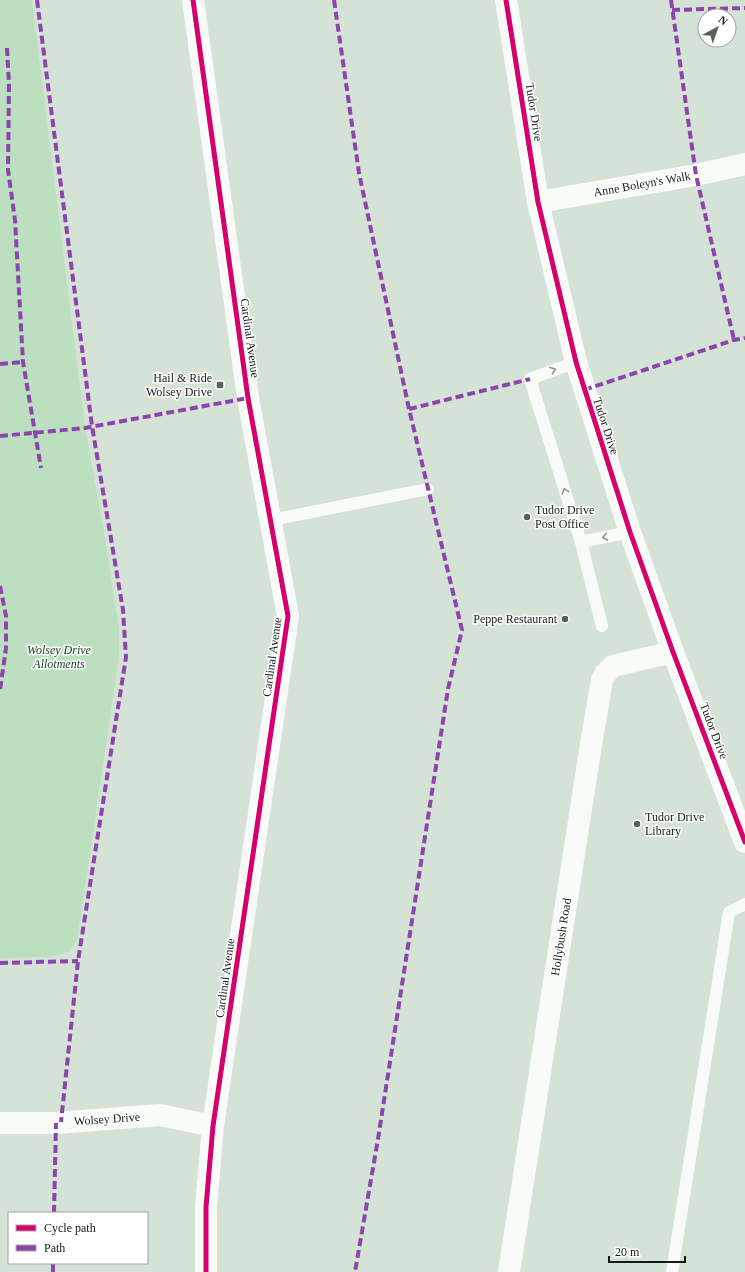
<svg xmlns="http://www.w3.org/2000/svg" width="745" height="1272" font-family="'Times New Roman',serif">
<rect width="100%" height="100%" fill="#d5e2d6"/>
<path fill="#bbdfbf" d="M0 0H32L85 428 105 538 119 629V657L77 941 68 952 49 957 0 958Z"/>
<g fill="none" stroke-linecap="round" stroke-linejoin="round">
<g stroke="#f9fbf9" stroke-width="12">
<path d="M576 362 530 379 581 542 602 626"/>
<path d="M271 520 428 489"/>
<path d="M581 542 630 532"/>
<path d="M672 1272 729 912 745 904"/>
</g>
<g stroke="#f9fbf9" stroke-width="22">
<path d="M193 0 248 398 288 616 213 1126 206 1207V1272"/>
<path d="M538 202 696 175 745 164"/>
<path d="M0 1123H56L160 1115 213 1126"/>
<path d="M509 1272 591 744 602 680 605 674 613 666 673 652"/>
</g>
<path stroke="#f9fbf9" stroke-width="22" d="M506 0 538 202 576 362 630 532 673 652 745 842"/>
<g stroke="#8e44ad" stroke-width="4" stroke-dasharray="8 4" stroke-linecap="butt">
<path d="M37 0 92 426 123 610 126 657 78 961 61 1122"/>
<path d="M334 0 359 173 409 409 462 630 448 689 378 1139 355 1272"/>
<path d="M671 0 696 175 734 340"/>
<path d="M672 10 745 8"/>
<path d="M7 48 9 85 8 170 15 220 23 362 41 468"/>
<path d="M0 364 23 362"/>
<path d="M584 390 734 340 745 338"/>
<path d="M409 409 530 379"/>
<path d="M0 436 85 428 248 398"/>
<path d="M0 586 6 616V648L0 690"/>
<path d="M0 963 78 961"/>
<path d="M54 1213 56 1123"/>
<path d="M53 1272V1263"/>
</g>
<g stroke="#fff" stroke-width="8">
<g id="cycleway">
<path d="M193 0 248 398 288 616 213 1126 206 1207V1272"/>
<path d="M506 0 538 202 576 362 630 532 673 652 745 842"/>
</g>
</g>
<use href="#cycleway" stroke="#d6006c" stroke-width="5"/>
</g>
<defs><path id="oneway-chevron" d="M-2-3.5L2.5 0L-2 3.5" fill="none" stroke-width="1.6" stroke-linecap="round" stroke-linejoin="round"/></defs>
<g stroke="#929792">
<use href="#oneway-chevron" transform="translate(553 370) rotate(-21)"/>
<use href="#oneway-chevron" transform="translate(565 491) rotate(-107)"/>
<use href="#oneway-chevron" transform="translate(605 537) rotate(169)"/>
</g>
<g fill="#576158" stroke="#fff" stroke-width="1.5">
<rect x="216" y="381" width="8" height="8" rx="2"/>
<circle cx="527" cy="517" r="4"/>
<circle cx="565" cy="619" r="4"/>
<circle cx="637" cy="824" r="4"/>
</g>
<g text-anchor="middle" dominant-baseline="central" stroke-width="3" stroke-linejoin="round" paint-order="stroke">
<g font-size="12" fill="#131c14" stroke="#fff">
<text transform="translate(534 112) rotate(81)">Tudor Drive</text>
<text transform="translate(642 184) rotate(-10)">Anne Boleyn's Walk</text>
<text transform="translate(250 338) rotate(82)">Cardinal Avenue</text>
<text transform="translate(606 426) rotate(72)">Tudor Drive</text>
<text transform="translate(272 657) rotate(-82)">Cardinal Avenue</text>
<text transform="translate(714 731) rotate(69)">Tudor Drive</text>
<text transform="translate(561 937) rotate(-81)">Hollybush Road</text>
<text transform="translate(225 978) rotate(-82)">Cardinal Avenue</text>
<text transform="translate(107 1119) rotate(-4)">Wolsey Drive</text>
</g>
<g font-size="12" fill="#131c14" stroke="#fff" text-anchor="end">
<text x="212" y="378">Hail &amp; Ride<tspan x="212" dy="14">Wolsey Drive</tspan></text>
<text x="535" y="510" text-anchor="start">Tudor Drive<tspan x="535" dy="14">Post Office</tspan></text>
<text x="557" y="619">Peppe Restaurant</text>
<text x="645" y="817" text-anchor="start">Tudor Drive<tspan x="645" dy="14">Library</tspan></text>
</g>
<g font-size="12" font-style="italic" fill="#0f3a1a" stroke="#fff">
<text x="59" y="650">Wolsey Drive<tspan x="59" dy="14">Allotments</tspan></text>
</g>
</g>
<rect x="8" y="1212" width="140" height="52" fill="#ffffff" stroke="#a1a4a1"/>
<rect x="16" y="1225" width="20" height="6" fill="#d6006c" stroke="#a1a4a1"/>
<text x="44" y="1232" font-size="12" fill="#131c14">Cycle path</text>
<rect x="16" y="1245" width="20" height="6" fill="#8e44ad" stroke="#a1a4a1"/>
<text x="44" y="1252" font-size="12" fill="#131c14">Path</text>
<g transform="translate(717 28) rotate(40)"><circle r="19" fill="#ffffff" stroke="#a1a4a1"/>
<path d="M0-3L7 15L0 10L-7 15Z" fill="#576158"/>
<text y="-6" font-size="11" font-weight="bold" text-anchor="middle" fill="#131c14">N</text>
</g>
<path d="M609 1256v6h76v-6" fill="none" stroke="#131c14" stroke-width="2"/>
<text x="615" y="1256" font-size="12" fill="#131c14" stroke="#ffffff" stroke-width="3" paint-order="stroke">20 m</text>
</svg>
